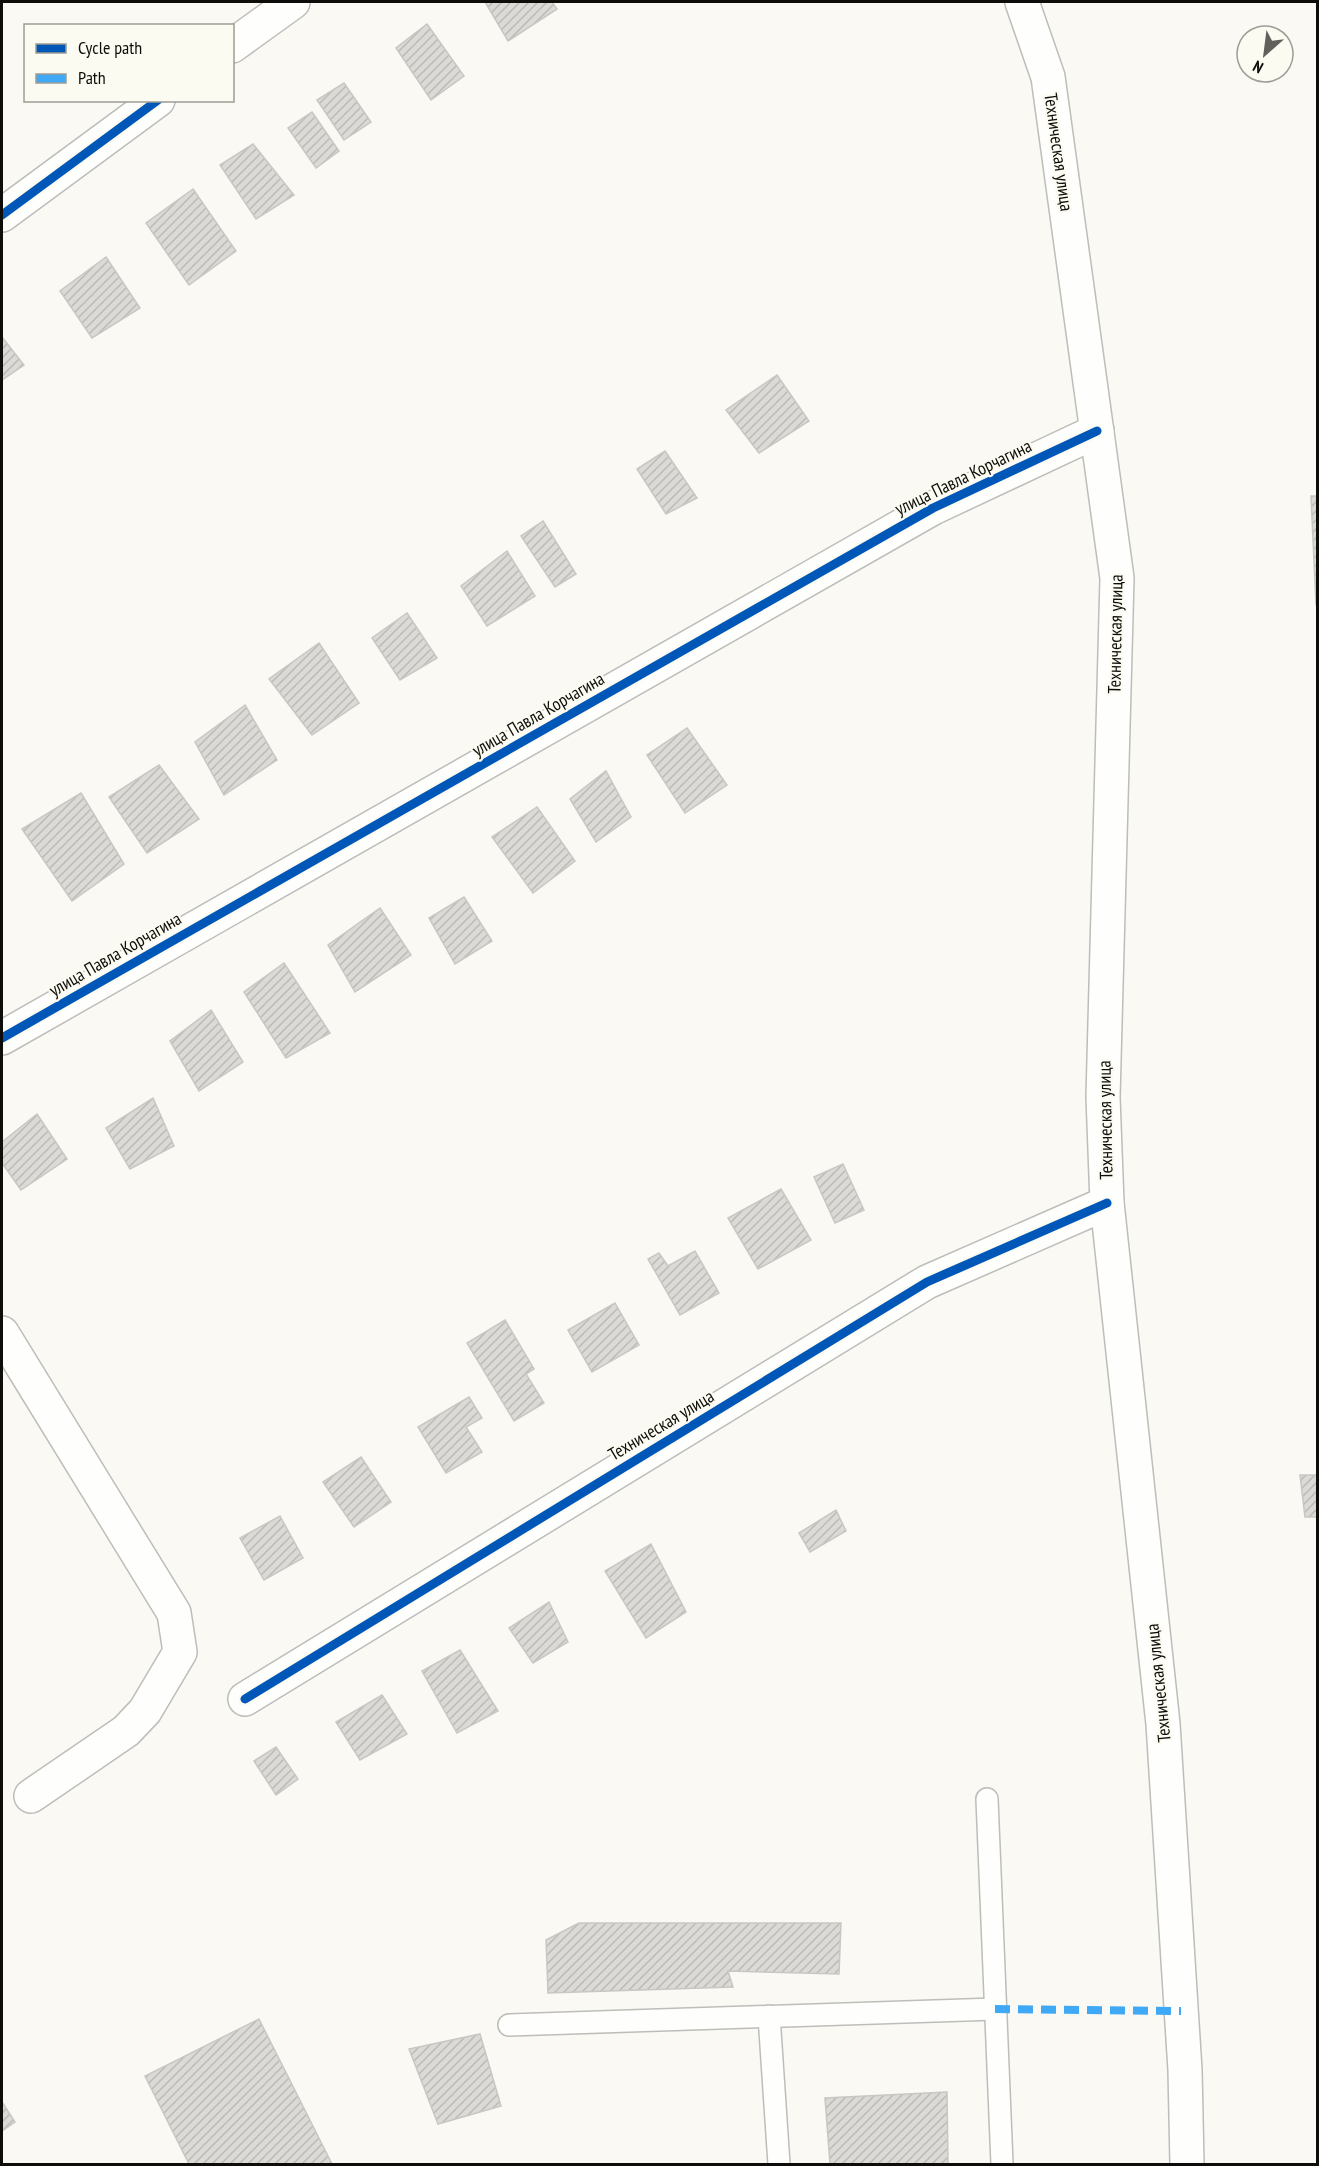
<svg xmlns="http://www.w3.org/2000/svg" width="1319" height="2166" font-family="'PT Sans Narrow',sans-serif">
<defs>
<pattern id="building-hatch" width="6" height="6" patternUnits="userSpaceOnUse" patternTransform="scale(1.5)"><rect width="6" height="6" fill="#dcdad6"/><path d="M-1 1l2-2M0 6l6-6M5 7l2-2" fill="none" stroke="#bcbab6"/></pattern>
</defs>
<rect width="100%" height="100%" fill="#faf9f4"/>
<g fill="url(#building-hatch)" stroke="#c8c7c4" stroke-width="1.5">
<path d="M485 2H552L557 9 508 41Z"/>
<path d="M427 24 464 76 431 100 396 48Z"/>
<path d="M344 83 371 122 344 140 317 100Z"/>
<path d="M312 112 339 151 316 168 288 128Z"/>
<path d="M253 144 294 195 256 219 220 165Z"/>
<path d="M193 189 236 251 189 285 146 223Z"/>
<path d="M106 257 140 308 92 338 60 291Z"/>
<path d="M2 337 24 365 2 380Z"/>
<path d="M777 375 809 421 759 453 726 410Z"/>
<path d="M665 451 697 498 666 514 637 469Z"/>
<path d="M1311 496H1318V605H1316Z"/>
<path d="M543 521 576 574 555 587 521 536Z"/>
<path d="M507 551 535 596 487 626 461 586Z"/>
<path d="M407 613 437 658 400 680 372 638Z"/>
<path d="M319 643 359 703 312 735 269 679Z"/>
<path d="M245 705 277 760 224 795 195 742Z"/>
<path d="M687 728 727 785 685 813 647 755Z"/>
<path d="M159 765 199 819 147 853 109 797Z"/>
<path d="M606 771 631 817 596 842 570 799Z"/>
<path d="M81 793 124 864 72 901 22 829Z"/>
<path d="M537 807 575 861 533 893 492 837Z"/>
<path d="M464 897 492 941 455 964 429 918Z"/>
<path d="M380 908 411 955 355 992 328 945Z"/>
<path d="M284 963 330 1033 286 1058 244 992Z"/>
<path d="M211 1010 243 1062 199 1091 170 1041Z"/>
<path d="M153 1098 174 1146 130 1169 106 1128Z"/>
<path d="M37 1114 67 1159 21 1190 2 1163V1142Z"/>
<path d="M843 1164 864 1210 835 1223 814 1177Z"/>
<path d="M781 1189 811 1240 758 1269 728 1218Z"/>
<path d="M695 1251 719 1293 680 1315 648 1259 659 1253 668 1266Z"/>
<path d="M615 1303 639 1345 592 1372 568 1330Z"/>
<path d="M505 1320 534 1369 526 1374 544 1403 514 1421 467 1343Z"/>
<path d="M469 1397 482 1418 466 1427 482 1452 446 1473 418 1427Z"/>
<path d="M361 1457 391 1502 354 1527 323 1482Z"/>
<path d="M1300 1475H1318V1517H1305Z"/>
<path d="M836 1510 846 1531 810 1552 799 1533Z"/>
<path d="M280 1516 303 1558 264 1580 240 1538Z"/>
<path d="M651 1544 686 1612 646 1638 605 1571Z"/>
<path d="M549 1602 568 1642 533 1663 509 1628Z"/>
<path d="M460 1650 498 1711 457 1733 422 1671Z"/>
<path d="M382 1695 407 1734 360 1760 336 1722Z"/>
<path d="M276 1747 298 1779 276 1795 254 1761Z"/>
<path d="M579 1923H841L839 1974 728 1971 733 1987 548 1993 546 1940Z"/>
<path d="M259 2019 332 2164H189L145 2076Z"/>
<path d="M480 2034 501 2106 438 2124 409 2049Z"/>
<path d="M947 2092 948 2164H830L825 2098Z"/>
<path d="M2 2102 15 2122 2 2131Z"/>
</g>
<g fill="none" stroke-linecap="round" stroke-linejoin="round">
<g stroke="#bebdb9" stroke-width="24">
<g id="lane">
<path d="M987 1799 1002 2164"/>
<path d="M769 2016 779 2164"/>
<path d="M509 2025 995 2009"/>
</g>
</g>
<g stroke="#bebdb9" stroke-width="36">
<g id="street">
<path d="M232 46 293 2"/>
<path d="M2 215 158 100"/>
<path d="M2 1038 933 508 1097 431"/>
<path d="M2 1333 174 1613 180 1652 145 1711 126 1731 31 1796"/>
<path d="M245 1699 927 1282 1107 1203"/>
</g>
</g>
<g stroke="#bebdb9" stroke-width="36">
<path id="secondary" d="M1022 2 1048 77 1117 578 1103 1097 1107 1203 1163 1724 1185 2070 1187 2164"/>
</g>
<use href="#lane" stroke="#fefefd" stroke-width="21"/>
<use href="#street" stroke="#fefefd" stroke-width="33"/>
<use href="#secondary" stroke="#fefefd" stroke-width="33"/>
<path stroke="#3fa9f5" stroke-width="8" stroke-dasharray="15 8" stroke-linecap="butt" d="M995 2009 1181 2011"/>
<g stroke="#fcfbf2" stroke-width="13">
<g id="cycleway">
<path d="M2 215 158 100"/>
<path d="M2 1038 933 508 1097 431"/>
<path d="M245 1699 927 1282 1107 1203"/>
</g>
</g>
<use href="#cycleway" stroke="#0057b8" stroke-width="9"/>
</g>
<g text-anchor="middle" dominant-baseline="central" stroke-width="4.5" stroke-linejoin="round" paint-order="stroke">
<g font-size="18" fill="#0e0d0a" stroke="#fcfbf2">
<text transform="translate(1059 152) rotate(82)">Техническая улица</text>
<text transform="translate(963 477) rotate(-26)">улица Павла Корчагина</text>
<text transform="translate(1115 634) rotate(-89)">Техническая улица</text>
<text transform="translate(538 714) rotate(-30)">улица Павла Корчагина</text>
<text transform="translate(115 954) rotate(-30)">улица Павла Корчагина</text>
<text transform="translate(1105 1120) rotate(-91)">Техническая улица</text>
<text transform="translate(661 1425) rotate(-31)">Техническая улица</text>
<text transform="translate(1158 1683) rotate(-96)">Техническая улица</text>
</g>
</g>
<rect width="1319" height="2166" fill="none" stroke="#0e0d0a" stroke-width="6"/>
<rect x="24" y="24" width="210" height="78" fill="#fcfbf2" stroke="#9d9c95" stroke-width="1.5"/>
<rect x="36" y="44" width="30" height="9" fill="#0057b8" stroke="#9d9c95" stroke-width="1.5"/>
<text x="78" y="54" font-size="18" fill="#0e0d0a">Cycle path</text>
<rect x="36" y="74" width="30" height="9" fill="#3fa9f5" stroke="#9d9c95" stroke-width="1.5"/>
<text x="78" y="84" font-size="18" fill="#0e0d0a">Path</text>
<g transform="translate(1265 54) rotate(208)"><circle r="28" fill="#fcfbf2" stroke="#9d9c95" stroke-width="1.5"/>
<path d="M0-4.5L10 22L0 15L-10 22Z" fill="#61605c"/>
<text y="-9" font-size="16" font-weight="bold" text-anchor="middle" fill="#0e0d0a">N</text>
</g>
</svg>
